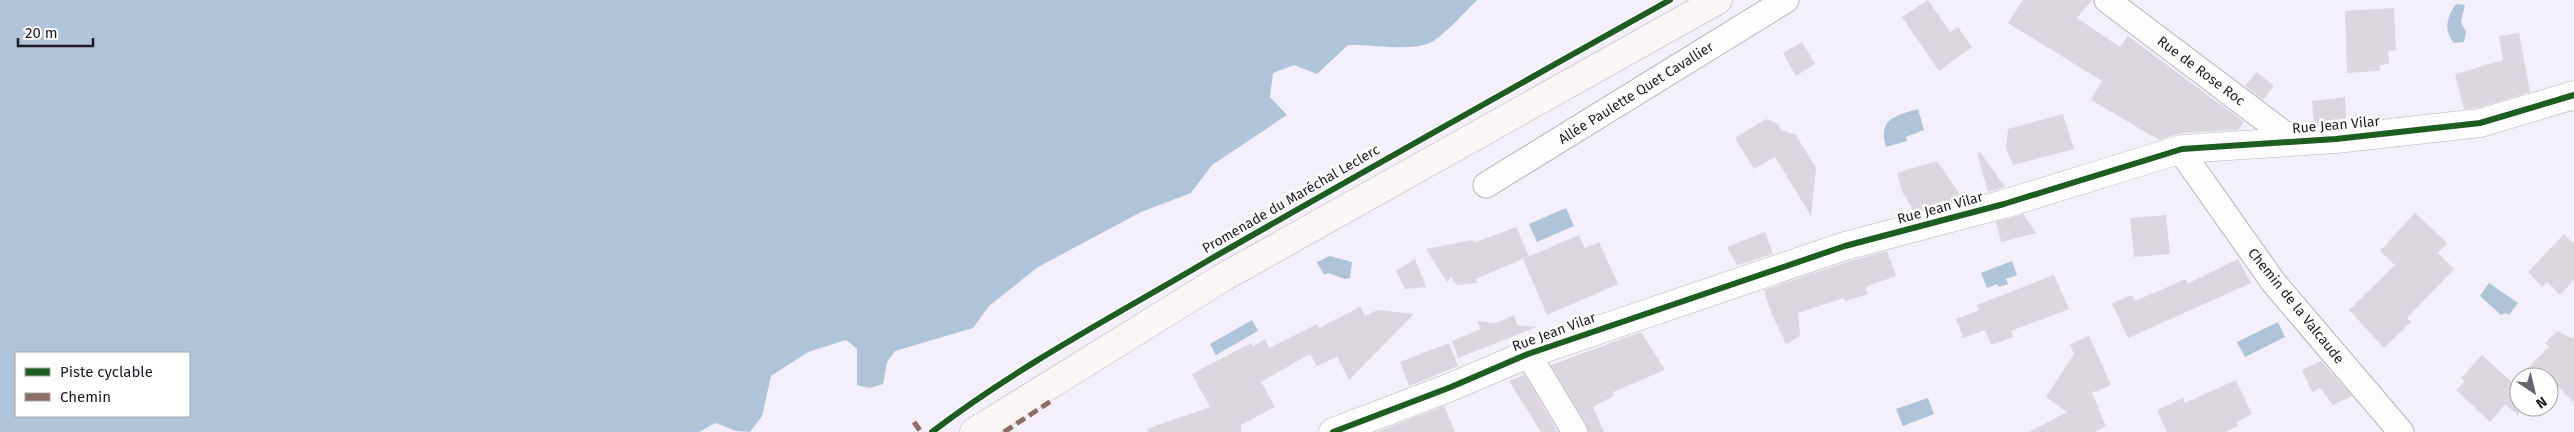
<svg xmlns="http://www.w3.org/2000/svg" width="2574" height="432" font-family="'Fira Sans',sans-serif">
<rect width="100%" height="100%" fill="#f3f0fb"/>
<g fill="#b0c4d9" fill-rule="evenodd">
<path d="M0 0H1477C1465 12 1443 38 1427 44 1407 51 1371 44 1348 45L1317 74 1294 65 1273 73 1270 97 1287 115 1212 165 1191 193 1141 212 1038 267 989 306 973 328 895 351 887 362 883 384 870 388 857 385V349L846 340 808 352 771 376 762 416 750 432 736 431 715 423 699 432H0ZM16 353H189V416H16Z"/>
<path d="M2456 4 2465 5 2461 22 2466 32 2464 42 2454 43C2444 31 2446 17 2456 4Z"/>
<path d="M1918 109 1924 130 1906 137 1907 141 1886 147C1878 118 1895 116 1918 109Z"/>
<path d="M1566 208 1574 226 1537 242 1529 224Z"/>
<path d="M1330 256 1352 262 1350 278 1345 279 1328 273 1324 275 1317 262Z"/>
<path d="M2012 261 2017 275 2006 279 2008 284 1999 287 1997 284 1987 288 1981 273Z"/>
<path d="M2489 283 2518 303 2509 315 2506 313 2501 315 2480 296Z"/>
<path d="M1252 320 1258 331 1216 355 1210 344Z"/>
<path d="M2278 322 2285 337 2245 357 2237 342Z"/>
<path d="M1928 398 1934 414 1903 426 1896 409Z"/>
</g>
<g fill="#dcd6de">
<path d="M1928 0 1950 32 1958 27 1972 47 1939 71 1902 17Z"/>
<path d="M2023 0H2092L2077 18 2120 47 2128 36 2244 122 2238 130 2181 133 2159 140 2091 100 2102 81 2008 23Z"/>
<path d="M2394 8 2396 50 2388 51 2389 64 2380 65V71L2347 73 2345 11Z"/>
<path d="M2519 33 2530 92 2477 108 2464 109 2455 74 2503 60 2499 36Z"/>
<path d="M1802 42 1815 64 1796 76 1783 53Z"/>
<path d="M2257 72 2274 86 2263 100 2245 86Z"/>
<path d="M2345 97 2346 121 2314 124 2312 101Z"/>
<path d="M2063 114 2074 149 2013 165 2006 148 2008 129Z"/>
<path d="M1766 119 1778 124 1781 130 1796 135 1816 168 1811 216 1775 157 1754 169 1735 138Z"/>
<path d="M1980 152 2005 187 1988 192 1977 153Z"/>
<path d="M1937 161 1963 199 1914 212 1902 191 1897 173Z"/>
<path d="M2415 213 2447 243 2438 253 2454 269 2407 318 2411 322 2384 348 2349 310 2395 265 2380 251Z"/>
<path d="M2023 214 2036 233 2001 242 1996 222Z"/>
<path d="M2166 215 2170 254 2134 257 2130 218Z"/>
<path d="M1516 227 1529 256 1476 279 1477 283 1457 285 1451 277 1447 282 1426 249 1472 240 1474 243Z"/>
<path d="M1765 232 1773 254 1737 265 1727 247Z"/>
<path d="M2564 234 2574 244V280L2560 295 2547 282 2542 287 2528 272Z"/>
<path d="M1579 235 1585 248 1599 242 1618 284 1547 315 1523 259Z"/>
<path d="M1887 251 1896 276 1865 287 1868 294 1845 301 1844 298 1798 313 1800 336 1786 344 1772 315 1764 290 1850 261Z"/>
<path d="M1415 259 1426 287 1405 289 1396 271Z"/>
<path d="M2238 259 2251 283 2128 338 2112 303 2132 295 2135 301 2186 279 2187 284Z"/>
<path d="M2054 275 2069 309 2011 331 2014 337 1991 345 1985 330 1963 338 1956 319 1979 310 1977 305Z"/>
<path d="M1360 307 1365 316 1377 310 1414 314 1349 380 1337 357 1317 366 1310 354 1261 382 1275 407 1241 425V432H1148L1147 429 1210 407 1192 374 1251 343 1253 346 1265 339 1269 348 1317 324 1319 328Z"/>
<path d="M1514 315 1517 325 1537 327 1458 358 1452 341 1481 329 1477 321 1496 323Z"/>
<path d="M2557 331 2574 339V403L2549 377H2518L2549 347 2545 343Z"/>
<path d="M1641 332 1665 370 1613 392 1615 395 1593 407 1604 432H1589L1587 425 1551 365Z"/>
<path d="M2089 336 2111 385 2092 393 2106 426 2095 432H2029L2067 412 2046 397 2074 354 2070 344Z"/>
<path d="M1449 343 1458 366 1409 386 1400 362Z"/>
<path d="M2482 355 2519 389V416L2505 404 2490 422 2456 390 2465 381 2461 378Z"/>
<path d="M2321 361 2352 396 2333 405 2320 388 2312 392 2302 370Z"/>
<path d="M1524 375 1558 432H1541L1509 381Z"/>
<path d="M2236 380 2252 414 2237 422 2238 426 2225 432H2167L2157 410 2183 398 2185 403Z"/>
<path d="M1444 406 1455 432H1377Z"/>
</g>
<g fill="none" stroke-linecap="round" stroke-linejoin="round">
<g stroke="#b8b5be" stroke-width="27">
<g id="minor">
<path d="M2107 0 2295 142"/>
<path d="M2182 149 2185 157 2274 283 2401 432"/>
<path d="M1486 185 1786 0"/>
<path d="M1528 354 1575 432"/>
</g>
</g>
<g stroke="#b8b5be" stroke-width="29">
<path id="tertiary" d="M1333 432 1451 387 1528 354 1845 246 2004 204 2182 149 2336 139 2480 123 2574 95"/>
</g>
<g stroke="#b8b5be" stroke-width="29">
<path id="secondary" d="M974 432 1222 278 1718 0"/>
</g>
<use href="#minor" stroke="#fdfdfe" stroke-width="25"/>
<use href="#tertiary" stroke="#fdfdfe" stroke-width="28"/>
<use href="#secondary" stroke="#f9f6f5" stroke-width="28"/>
<g stroke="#8d6e63" stroke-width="5" stroke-dasharray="10 5" stroke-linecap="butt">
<path d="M914 422 921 432"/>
<path d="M1004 432 1051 401"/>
</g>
<g stroke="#fff" stroke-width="9">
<g id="cycleway">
<path d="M932 432C1018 366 1116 315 1209 260 1362 172 1516 86 1670 0"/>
<path d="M1333 432 1451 387 1528 354 1845 246 2004 204 2182 149 2336 139 2480 123 2574 95"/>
</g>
</g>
<use href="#cycleway" stroke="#1b5e20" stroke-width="6"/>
</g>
<g text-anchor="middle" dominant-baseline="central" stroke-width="5" stroke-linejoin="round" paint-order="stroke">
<g font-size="14" fill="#1b1921" stroke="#fff">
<text transform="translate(2201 71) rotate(37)">Rue de Rose Roc</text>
<text transform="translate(1636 93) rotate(-32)">Allée Paulette Quet Cavallier</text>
<text transform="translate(2336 125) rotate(-5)">Rue Jean Vilar</text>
<text transform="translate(1291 199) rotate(-30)">Promenade du Maréchal Leclerc</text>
<text transform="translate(1940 208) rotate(-15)">Rue Jean Vilar</text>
<text transform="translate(2296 306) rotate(51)">Chemin de la Valcaude</text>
<text transform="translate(1554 332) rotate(-20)">Rue Jean Vilar</text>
</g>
</g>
<rect x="15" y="352" width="175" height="65" fill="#ffffff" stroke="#a4a3a6"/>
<rect x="25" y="368" width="25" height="8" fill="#1b5e20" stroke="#a4a3a6"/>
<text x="60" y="377" font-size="15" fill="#1b1921">Piste cyclable</text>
<rect x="25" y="393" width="25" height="8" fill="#8d6e63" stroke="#a4a3a6"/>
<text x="60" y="402" font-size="15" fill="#1b1921">Chemin</text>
<g transform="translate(2534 392) rotate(145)"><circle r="24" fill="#ffffff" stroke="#a4a3a6"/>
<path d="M0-4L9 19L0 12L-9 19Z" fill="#67646d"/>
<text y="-8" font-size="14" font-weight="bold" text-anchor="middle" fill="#1b1921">N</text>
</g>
<path d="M18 38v8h75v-8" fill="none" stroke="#1b1921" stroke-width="2.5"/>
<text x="25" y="38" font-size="15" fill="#1b1921" stroke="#ffffff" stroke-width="4" paint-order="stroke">20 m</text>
</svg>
